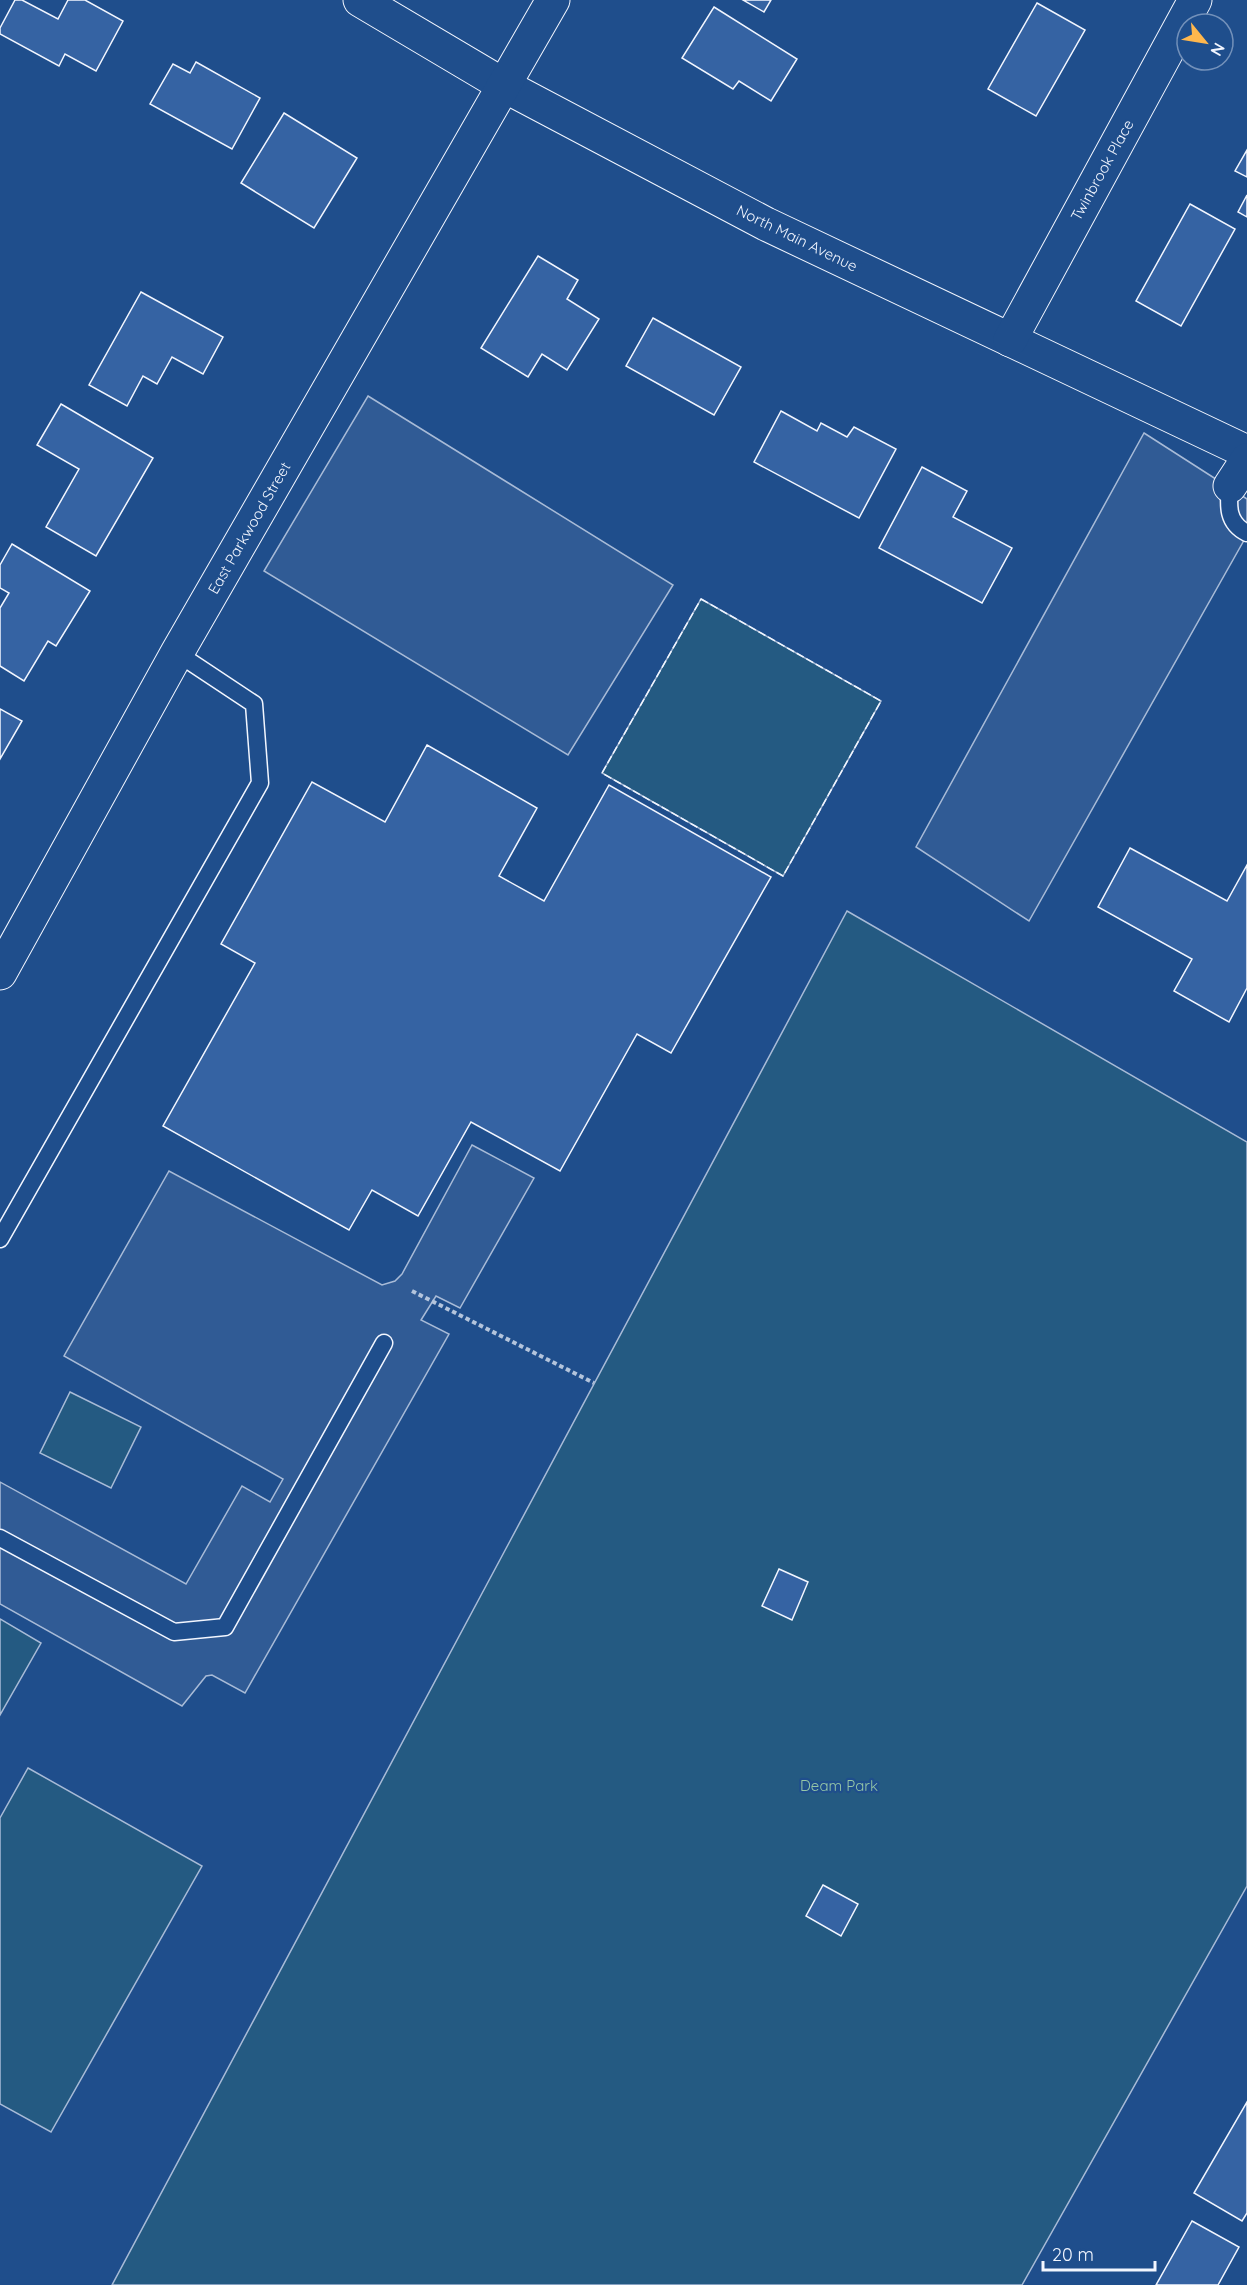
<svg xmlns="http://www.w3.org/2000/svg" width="1247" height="2285" font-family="Quicksand,sans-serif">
<rect width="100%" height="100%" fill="#1f4e8c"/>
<g fill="#245a82" stroke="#a8bbd7" stroke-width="1.5">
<path d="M701 599 881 701 783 876 602 773Z"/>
<path d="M847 911 1247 1142V1886L1022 2285H112Z"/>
<path d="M70 1392 141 1427 111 1488 40 1453Z"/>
<path d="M0 1619 41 1643 0 1715Z"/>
<path d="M28 1768 202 1866 51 2132 0 2104V1818Z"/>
</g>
<g fill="#305b95" stroke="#a8bbd7" stroke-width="1.5">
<path d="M368 396 673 585 568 755 264 571Z"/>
<path d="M1144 433 1247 499V535L1029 921 916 847Z"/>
<path d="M472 1145 534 1178 460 1308 436 1296 421 1320 449 1334 245 1693 212 1675 206 1676 182 1706 0 1604V1482L186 1584 242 1486 270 1502 283 1479 64 1356 169 1171 382 1285 395 1281 402 1274Z"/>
</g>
<g fill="#3563a3" stroke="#f2f6ff" stroke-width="1.5">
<path d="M15 0H22L58 19 68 0H85L123 21 96 71 65 54 59 66 0 34V28Z"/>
<path d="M743 0H771L764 12Z"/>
<path d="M1037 3 1085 30 1036 116 988 89Z"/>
<path d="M714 7 797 59 771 101 739 81 733 89 682 58Z"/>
<path d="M196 62 260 98 232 149 150 104 173 64 190 73Z"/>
<path d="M284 113 357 158 314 228 241 183Z"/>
<path d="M1247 150V177L1235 171Z"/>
<path d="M1247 195V217L1238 212Z"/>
<path d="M1190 204 1235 229 1181 326 1136 301Z"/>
<path d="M538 256 578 280 567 299 599 319 567 370 542 354 528 377 481 348Z"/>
<path d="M141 292 223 337 203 374 172 357 157 384 143 376 127 406 89 385Z"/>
<path d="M653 318 741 367 714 415 626 366Z"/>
<path d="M61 404 153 458 96 556 46 527 79 469 37 445Z"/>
<path d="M781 411 817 431 821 423 847 437 854 427 896 449 859 518 754 462Z"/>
<path d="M922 467 967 491 953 517 1012 548 982 603 879 548Z"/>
<path d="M12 544 90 591 56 646 48 641 24 681 0 666V608L9 593 0 588V565Z"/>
<path d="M0 709 22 721 0 759Z"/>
<path d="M427 745 537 808 499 876 544 901 609 785 771 877 671 1053 637 1034 560 1171 471 1122 418 1216 372 1190 349 1230 163 1126 255 963 221 944 312 782 385 822Z"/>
<path d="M1130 848 1227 901 1247 865V988L1229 1022 1174 991 1192 959 1098 907Z"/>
<path d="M779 1569 808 1582 792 1620 762 1606Z"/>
<path d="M823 1885 858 1904 841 1936 806 1916Z"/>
<path d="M1247 2102V2213L1242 2221 1194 2193Z"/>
<path d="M1192 2221 1239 2247 1218 2285H1156Z"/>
</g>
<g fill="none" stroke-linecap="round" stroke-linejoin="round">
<g stroke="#f2f6ff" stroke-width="19">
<g id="lane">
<path d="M1230 486C1228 506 1227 523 1247 533"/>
<path d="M0 1239 260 783 254 704 177 653"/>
<path d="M0 1538 174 1632 225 1627 384 1343"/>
</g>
</g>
<g stroke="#f2f6ff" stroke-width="35">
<g id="street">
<path d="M360 0 505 86 766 224 1247 452"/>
<path d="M1010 340 1195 0"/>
<path d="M1230 486 1247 460"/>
<path d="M0 973 177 653 553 0"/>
</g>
</g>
<path stroke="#b3c4dc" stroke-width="4" stroke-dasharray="4.5 3" stroke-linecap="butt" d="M412 1291 594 1383"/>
<use href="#lane" stroke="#1f4e8c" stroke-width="16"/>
<use href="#street" stroke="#1f4e8c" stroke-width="33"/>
<path stroke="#f2f6ff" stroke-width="1.5" stroke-dasharray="8 3" stroke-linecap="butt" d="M701 599 881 701 783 876 602 773Z"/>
</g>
<g text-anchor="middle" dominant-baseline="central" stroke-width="4.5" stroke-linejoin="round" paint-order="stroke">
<g font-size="15" fill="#f2f6ff" stroke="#1f4e8c">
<text transform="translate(1102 170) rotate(-61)">Twinbrook Place</text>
<text transform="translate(797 238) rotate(26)">North Main Avenue</text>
<text transform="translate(249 528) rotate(-60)">East Parkwood Street</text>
</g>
<g font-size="15" fill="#97c8a6" stroke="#1f4e8c">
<text x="839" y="1785">Deam Park</text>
</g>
</g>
<g transform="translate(1205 42) rotate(120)"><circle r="28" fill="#1f4e8c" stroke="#7391ba" stroke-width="1.5"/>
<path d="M0-4.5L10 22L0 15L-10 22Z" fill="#ffb74d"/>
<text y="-9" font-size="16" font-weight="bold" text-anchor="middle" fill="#f2f6ff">N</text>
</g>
<path d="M1043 2261v9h112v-9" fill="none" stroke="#f2f6ff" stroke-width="3"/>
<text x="1052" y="2261" font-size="18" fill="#f2f6ff" stroke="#1f4e8c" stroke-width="4.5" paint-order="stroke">20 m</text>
</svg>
